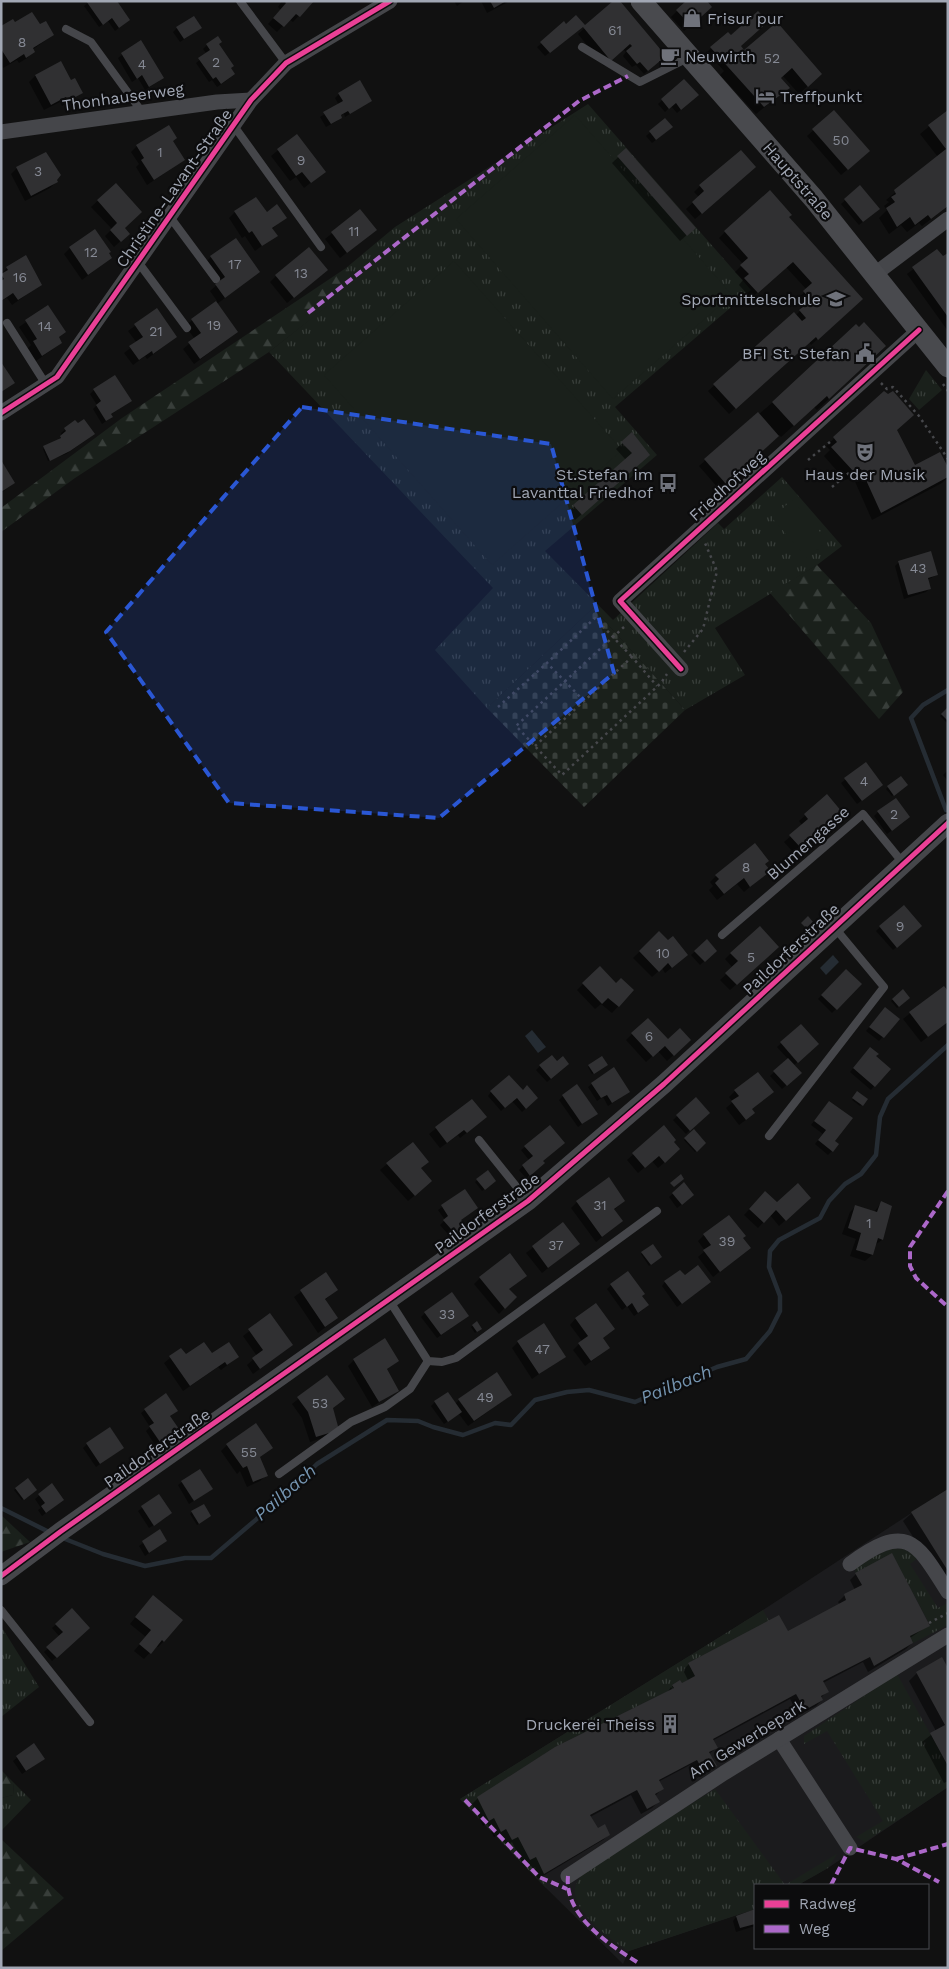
<svg xmlns="http://www.w3.org/2000/svg" width="949" height="1969" font-family="'Work Sans',sans-serif">
<defs>
<pattern id="grass-tufts" width="24" height="20" patternUnits="userSpaceOnUse" patternTransform="scale(1.25)"><rect width="24" height="20" fill="#1a201b"/><path d="M3 7l-1-3M5 7V3M7 7l1-3M15 17l-1-3M17 17v-4M19 17l1-3" fill="none" stroke="#383e3a"/></pattern>
<pattern id="forest-firs" width="22" height="20" patternUnits="userSpaceOnUse" patternTransform="scale(1.25)"><rect width="22" height="20" fill="#1a201b"/><path d="M5 1l3.5 6h-7zM16 11l3.5 6h-7z" fill="#383e3a"/></pattern>
<pattern id="cemetery-stones" width="16" height="16" patternUnits="userSpaceOnUse" patternTransform="scale(1.25)"><rect width="16" height="16" fill="#1a201b"/><path d="M2 7V4a2 2 0 0 1 4 0v3zM10 15v-3a2 2 0 0 1 4 0v3z" fill="#383e3a"/></pattern>
</defs>
<rect width="100%" height="100%" fill="#111"/>
<path fill="#1b1b1d" d="M948 1489V1787L828 1868 798 1885H755V1909L629 1951 623 1964 546 1888 460 1799 763 1610Z"/>
<g fill="url(#grass-tufts)">
<path d="M588 104 751 290 615 407 657 455 545 551 613 620 718 523 724 529 782 477 842 546 817 565 715 628 745 675 685 710 593 608 487 708 435 650 493 588 269 352 356 283 346 268 395 227Z"/>
<path d="M926 370 942 390 919 410 909 399Z"/>
<path d="M891 1548 903 1549 919 1557 910 1564 938 1608 948 1603V1625L913 1643 910 1636 930 1625 892 1554 855 1573 856 1566Z"/>
<path d="M763 1610 769 1621 688 1663 695 1676 682 1683 680 1680 672 1685 674 1688 555 1747 478 1797 489 1820 494 1818 501 1831 506 1829 512 1840 518 1837 530 1860 536 1857 544 1874 546 1888 460 1799Z"/>
<path d="M1 1626 39 1687 1 1717Z"/>
<path d="M897 1674 948 1766V1787L865 1842 856 1837 883 1821 827 1731 804 1744V1736Z"/>
<path d="M14 1783 31 1800 1 1831V1798L13 1795Z"/>
<path d="M715 1789 785 1885 837 1854 828 1868 798 1885H755V1909L629 1951C612 1941 567 1908 576 1885 580 1875 588 1869 597 1863Z"/>
</g>
<g fill="url(#forest-firs)">
<path d="M346 268 357 283 269 352 75 478 1 532V508L122 418Z"/>
<path d="M817 565 871 623 903 692 879 719 770 593Z"/>
<path d="M1 1515 30 1542 1 1552Z"/>
<path d="M1 1770 14 1783 13 1795 1 1798Z"/>
<path d="M1 1839 64 1898 1 1951Z"/>
</g>
<path fill="url(#cemetery-stones)" d="M593 608 685 710 584 807 487 708Z"/>
<g fill="#1a201b">
<path d="M575 115 732 295 613 399 456 219Z"/>
<path d="M454 261 622 450 492 565 324 375Z"/>
<path d="M792 500 828 541 807 558 772 518Z"/>
</g>
<g fill="#252c33">
<path d="M833 955 839 962 826 975 820 968Z"/>
<path d="M532 1030 546 1047 538 1053 525 1036Z"/>
</g>
<g fill="#0007">
<path d="M282 1H312L293 22 289 19 277 32 268 24 281 10 278 7Z"/>
<path d="M454 1H464L457 6Z"/>
<path d="M481 1H510L487 13Z"/>
<path d="M615 1 661 60 644 74 636 65 632 67 623 56 626 52 623 49 604 66 578 34Z"/>
<path d="M88 3 125 23 115 31 108 21 99 27 84 6Z"/>
<path d="M677 11 704 13 684 31 671 17Z"/>
<path d="M15 23 39 26 53 35 32 50 33 52 27 58 19 63 17 60 3 68 1 64V27Z"/>
<path d="M777 24 812 82 799 94 783 76 780 79 788 88 756 114 720 75 724 71 707 52 728 33 740 46 730 62Z"/>
<path d="M566 25 580 29 545 56 537 47Z"/>
<path d="M177 28H200L180 42 173 32Z"/>
<path d="M140 42 159 81 145 90 138 78 132 82 118 58Z"/>
<path d="M217 44 229 68 230 78 217 87 212 80 209 82 196 63 207 54 203 49 207 45Z"/>
<path d="M60 63 70 81 81 93 62 106 60 102 44 110 29 82 35 76Z"/>
<path d="M684 80 693 99 677 113 671 106 665 112 658 104Z"/>
<path d="M339 94 370 101 345 117 344 114 340 116 337 121 326 127 320 117 339 105 335 98Z"/>
<path d="M948 111V206L922 226 919 223 907 232 901 225 889 234 879 218 887 210 884 206 889 202 886 200 938 157 920 134Z"/>
<path d="M834 112 862 157 841 175 807 136Z"/>
<path d="M665 120 667 131 652 143 646 136Z"/>
<path d="M297 135 324 172 304 188 296 177 290 181 271 156Z"/>
<path d="M172 141 184 160 147 185 136 167 139 164 131 152 137 146Z"/>
<path d="M626 150 688 234 680 241 612 163Z"/>
<path d="M17 168 55 180 56 182 50 188 25 201 11 174Z"/>
<path d="M748 173 695 219 686 209 699 197 694 192 700 186Z"/>
<path d="M116 184 123 228 128 234 114 247 105 236 112 229 91 207Z"/>
<path d="M860 187 874 212 859 225 841 204Z"/>
<path d="M360 211 375 230 340 258 325 239Z"/>
<path d="M235 212 266 213 285 218 272 229 276 235 255 251 245 236 242 238 229 218Z"/>
<path d="M788 217 856 305 811 345 809 342 729 414 708 391 794 314 795 316 805 306 798 298 807 290 786 267 751 298 739 285 743 280 735 272 743 264 719 238 725 232Z"/>
<path d="M70 248 107 253 110 258 82 280 64 254Z"/>
<path d="M937 251 942 258 948 254V331L907 274Z"/>
<path d="M211 257 259 272 217 304 237 332 194 364 183 349 195 339 185 326 217 301 210 291 219 283 205 263Z"/>
<path d="M7 268 40 285 12 305 7 298 1 301V274Z"/>
<path d="M276 276H320L287 303 270 282Z"/>
<path d="M48 307 64 332 58 338 61 343 36 361 28 348 31 345 19 327Z"/>
<path d="M157 310 176 337 147 359 145 356 133 365 124 353 137 343 128 331Z"/>
<path d="M872 359 817 410 814 407 781 437 779 435 719 489 699 466 773 402Z"/>
<path d="M94 390 126 404 110 415 112 417 102 424 93 409 97 405 90 394Z"/>
<path d="M884 393 896 430 913 465 948 477 942 483 872 520 853 477 845 480 824 456 830 450 826 446Z"/>
<path d="M75 422 89 438 66 454 48 461 43 449 57 441 62 436 61 433Z"/>
<path d="M632 434 642 461 575 520 568 512 626 460 616 449Z"/>
<path d="M1 462 14 483 1 493Z"/>
<path d="M899 562 937 575 927 580 930 588 926 592 904 599 895 566Z"/>
<path d="M948 709V724L940 716Z"/>
<path d="M866 764 878 788 857 804 841 783Z"/>
<path d="M948 770V781L943 775Z"/>
<path d="M900 777 906 785 892 796 886 789Z"/>
<path d="M827 796 834 818 793 852 784 842 803 826 799 821Z"/>
<path d="M878 812 905 821 887 834 874 816Z"/>
<path d="M764 864 763 876 744 892 737 884 717 900 709 890 713 886 710 882 716 876Z"/>
<path d="M903 906 917 930 893 950 876 931Z"/>
<path d="M659 933 680 961 665 973 662 968 652 977 633 958Z"/>
<path d="M707 941 715 951 700 965 691 955Z"/>
<path d="M731 953H771L730 990 720 980 733 968 725 959Z"/>
<path d="M600 967 616 984 633 990 612 1013 601 1004 595 1009 577 990Z"/>
<path d="M846 970 860 984 832 1013 818 999Z"/>
<path d="M943 987 948 993V1022L921 1042 903 1019Z"/>
<path d="M903 991 909 998 897 1008 891 1001Z"/>
<path d="M881 1013 898 1019 879 1041 866 1031Z"/>
<path d="M801 1026 813 1048 793 1066 800 1073 782 1089 770 1076 788 1059 777 1047Z"/>
<path d="M632 1034 667 1041 683 1046 667 1061 658 1051 646 1062 626 1040Z"/>
<path d="M867 1052 875 1057 874 1086 871 1090 850 1072Z"/>
<path d="M557 1063 564 1068 547 1082 536 1070 540 1066Z"/>
<path d="M589 1066H605L592 1074 588 1067Z"/>
<path d="M592 1084 624 1095 608 1106 603 1097 597 1101 588 1087Z"/>
<path d="M522 1091 537 1098 522 1112 512 1101 501 1111 488 1096 491 1092Z"/>
<path d="M735 1091 751 1110 747 1119 739 1125 726 1108 733 1102 729 1097Z"/>
<path d="M858 1093 866 1099 860 1106 852 1100Z"/>
<path d="M563 1096 596 1114 578 1127 559 1100Z"/>
<path d="M696 1099 708 1112 686 1134 673 1120Z"/>
<path d="M472 1100 479 1123 460 1138 458 1135 440 1148 429 1134Z"/>
<path d="M826 1106 834 1141 832 1151 828 1155 815 1144 823 1134 811 1125Z"/>
<path d="M664 1127 672 1142 673 1155 658 1168 652 1161 638 1173 627 1160Z"/>
<path d="M694 1131 705 1143 695 1152 684 1140Z"/>
<path d="M412 1143 425 1187 408 1201 380 1170Z"/>
<path d="M525 1147 542 1161 540 1167 526 1178 519 1170 529 1160 521 1150Z"/>
<path d="M488 1172 495 1181 482 1191 475 1182Z"/>
<path d="M684 1184 689 1199 677 1208 669 1197Z"/>
<path d="M465 1191 477 1208 460 1220 467 1228 453 1240 440 1225 445 1220 438 1210Z"/>
<path d="M765 1193 777 1204H803L779 1226 770 1215 758 1228 744 1215Z"/>
<path d="M624 1201 614 1210 622 1221 596 1242 571 1208 577 1202Z"/>
<path d="M882 1202 891 1206 882 1240 875 1245 872 1255 865 1261 850 1256 856 1239 842 1234 850 1212 856 1206 874 1212Z"/>
<path d="M563 1224 578 1244 542 1273 526 1253Z"/>
<path d="M704 1235 749 1248 713 1277 698 1257 705 1251 698 1241Z"/>
<path d="M642 1253 659 1258 649 1266 641 1254Z"/>
<path d="M326 1274 336 1290 325 1300 337 1318 318 1333 294 1297Z"/>
<path d="M684 1277 705 1286 677 1307 662 1286 665 1282Z"/>
<path d="M480 1278 508 1290 515 1297 499 1314 474 1284Z"/>
<path d="M611 1285 641 1296 644 1309 634 1316 627 1306 622 1310 607 1289Z"/>
<path d="M425 1313 464 1319 437 1338 421 1317Z"/>
<path d="M270 1315 291 1345 253 1374 247 1365 257 1356 243 1336Z"/>
<path d="M576 1318 602 1338 609 1348 585 1366 573 1350 582 1341 570 1325Z"/>
<path d="M477 1323 480 1329 475 1333 471 1327Z"/>
<path d="M518 1342 564 1356 532 1379 512 1348Z"/>
<path d="M181 1349 186 1356 238 1357 221 1370 218 1367 183 1391 164 1363Z"/>
<path d="M354 1360 398 1361 386 1370 397 1390 372 1407 348 1366Z"/>
<path d="M327 1376 332 1409V1435L310 1442 302 1418 292 1404Z"/>
<path d="M511 1395 468 1426 459 1414 444 1424 431 1406 435 1402 455 1404 459 1400Z"/>
<path d="M145 1410 177 1411 169 1417 174 1432 155 1445 146 1431 150 1427 141 1413Z"/>
<path d="M87 1444 118 1451 96 1467 83 1448Z"/>
<path d="M227 1445 271 1447 259 1458 266 1475 260 1481 247 1487 240 1471 237 1474 221 1451Z"/>
<path d="M27 1480 35 1490 22 1500 14 1490Z"/>
<path d="M182 1482 207 1492 189 1504 178 1485Z"/>
<path d="M52 1485 59 1503 42 1516 38 1510 41 1508 35 1499Z"/>
<path d="M948 1492V1592L903 1521 912 1513Z"/>
<path d="M159 1495 167 1517 149 1528 138 1511Z"/>
<path d="M192 1512 208 1517 197 1525 190 1514Z"/>
<path d="M160 1531 166 1541 145 1556 139 1546Z"/>
<path d="M856 1574 929 1625 910 1638 912 1643 906 1649 868 1672 863 1662 823 1683 827 1691 821 1698 822 1700 816 1706 799 1715 790 1699 712 1741 716 1748 709 1754 715 1766 697 1778 690 1765 658 1782 662 1789 655 1796 658 1802 652 1808 641 1814 631 1795 590 1817 597 1830 609 1834 603 1840 538 1879 529 1863 524 1866 512 1842 506 1846 500 1834 494 1837 487 1823 483 1826 472 1804 478 1798 667 1693 671 1687 675 1694 672 1686 680 1682 681 1685 688 1680 683 1670 689 1664 787 1633 840 1605 838 1602 844 1596 855 1590 850 1580Z"/>
<path d="M147 1603 164 1641 158 1647 156 1646 144 1659 134 1651 146 1637 130 1624Z"/>
<path d="M72 1610 88 1628 52 1661 44 1652 60 1637 52 1628Z"/>
<path d="M948 1669V1781L944 1783 922 1742 936 1731 909 1681 917 1673Z"/>
<path d="M33 1745 39 1762 22 1774 13 1761Z"/>
<path d="M755 1911V1926L736 1932 733 1921 736 1917Z"/>
</g>
<g fill="none" stroke-linecap="round" stroke-linejoin="round">
<g stroke="#252c33" stroke-width="4.5">
<path d="M946 810 911 718 923 705 948 690"/>
<path d="M1 1508 49 1532"/>
<path d="M60 1537 103 1554 145 1566 185 1558H211L286 1494 317 1464 387 1420 418 1421 433 1427 463 1435 495 1423 511 1425 535 1400 567 1392 589 1390 635 1402 717 1367 746 1359 770 1331 780 1311V1296L769 1267 770 1251 779 1240 820 1218 829 1201 845 1184 861 1174 876 1155 880 1117 888 1099 948 1045"/>
</g>
</g>
<g fill="#303032">
<path d="M86 1H117L130 20 119 28 112 18 103 25Z"/>
<path d="M284 1H314L300 17 296 14 284 27 273 18 286 3Z"/>
<path d="M490 1H506L494 8Z"/>
<path d="M613 1H620L666 56 648 71 640 62 637 64 626 51 632 46 630 44 611 61 583 27 550 53 540 42 564 21 566 24 576 15 585 25Z"/>
<path d="M686 1H707L712 7 691 26 676 10Z"/>
<path d="M758 11 768 22 741 46 744 50 777 22 822 74 808 87 792 68 781 78 790 88 764 107 710 47 728 32 731 35Z"/>
<path d="M32 12 40 24 46 21 54 35 33 48 35 52 26 58 24 54 10 63 1 49V26L13 19 15 22Z"/>
<path d="M194 16 202 28 184 39 176 27Z"/>
<path d="M218 36 222 42 219 44 234 66 231 68 235 74 221 84 216 77 213 79 198 58 210 50 206 44Z"/>
<path d="M141 40 164 78 149 87 142 75 137 79 121 53Z"/>
<path d="M61 61 71 80 75 78 83 93 68 101 66 97 51 105 35 75Z"/>
<path d="M684 79 699 95 681 110 676 103 669 109 661 99Z"/>
<path d="M360 80 372 101 350 114 348 111 341 115 342 118 331 124 323 112 343 101 338 93Z"/>
<path d="M834 110 870 151 848 170 812 129Z"/>
<path d="M948 110V206L931 219 928 215 915 225 910 217 897 227 886 208 895 202 891 197 896 194 894 190 946 149 928 125Z"/>
<path d="M665 118 673 127 656 140 649 131Z"/>
<path d="M169 125 177 138 173 141 185 160 154 180 141 160 144 158 136 145Z"/>
<path d="M297 134 326 172 311 183 302 172 296 176 277 149Z"/>
<path d="M626 148 696 228 687 236 617 156Z"/>
<path d="M741 150 756 167 702 214 692 202 704 191 699 185Z"/>
<path d="M46 152 61 175 57 180 58 182 31 196 16 167Z"/>
<path d="M116 183 142 212 125 228 130 234 121 242 110 230 117 223 97 200Z"/>
<path d="M860 185 880 209 863 222 844 199Z"/>
<path d="M770 190 792 215 789 217 863 299 818 340 816 337 736 409 713 384 794 312 802 321 806 318 799 310 811 300 803 291 812 283 793 262 758 293 744 278 749 274 740 265 748 258 724 231Z"/>
<path d="M256 197 267 212 277 204 287 218 272 228 278 236 262 246 252 231 249 233 234 211Z"/>
<path d="M360 209 377 230 347 253 331 232Z"/>
<path d="M95 229 111 252 109 253 112 258 88 275 69 247Z"/>
<path d="M236 238 260 272 225 298 215 284 225 277 210 256Z"/>
<path d="M309 247 328 270 294 298 275 275Z"/>
<path d="M937 249 943 256 948 253V317L912 267Z"/>
<path d="M26 255 42 285 18 300 13 293 1 301V281L4 279 1 274 8 270 6 267Z"/>
<path d="M216 301 238 332 200 359 188 342 201 333 191 319Z"/>
<path d="M48 305 66 332 59 337 62 343 42 356 33 341 37 339 25 320Z"/>
<path d="M157 308 177 337 153 354 152 351 139 360 129 346 143 337 134 324Z"/>
<path d="M864 322 886 346 829 399 827 396 794 426 772 402 856 324 859 327Z"/>
<path d="M1 362 15 383 1 392Z"/>
<path d="M115 375 132 401 111 414 113 417 106 421 96 405 101 401 93 389Z"/>
<path d="M884 391 888 394 893 391 914 415 897 430 915 465 940 452 948 467V477L881 513 861 469 854 472 831 447 837 442 833 437Z"/>
<path d="M758 412 779 436 726 484 704 459Z"/>
<path d="M84 419 95 434 70 451 50 461 43 446 61 438 60 436 66 431 64 428 75 420 78 423Z"/>
<path d="M632 432 650 455 582 515 573 505 632 453 621 442Z"/>
<path d="M1 460 15 483 1 492Z"/>
<path d="M931 551 938 575 928 578 931 589 908 595 898 561Z"/>
<path d="M948 707V721L941 714Z"/>
<path d="M866 762 883 785 862 801 844 778Z"/>
<path d="M901 776 908 785 894 796 887 786Z"/>
<path d="M827 794 842 812 800 847 789 835 808 819 804 814Z"/>
<path d="M896 798 910 817 892 831 877 811Z"/>
<path d="M755 843 769 861 765 864 771 871 750 887 744 878 724 894 715 883 719 879 715 875Z"/>
<path d="M904 905 922 926 897 948 879 926Z"/>
<path d="M808 916 813 922 806 928 801 923Z"/>
<path d="M760 926 779 947 737 985 725 973 738 961 730 953Z"/>
<path d="M659 931 668 940 673 936 688 955 672 968 668 963 659 972 639 951Z"/>
<path d="M707 939 717 951 705 962 694 951Z"/>
<path d="M600 966 616 983 621 978 634 990 619 1007 608 998 602 1004 582 983Z"/>
<path d="M846 969 862 984 837 1010 821 995Z"/>
<path d="M944 986 948 991V1022L928 1037 909 1012Z"/>
<path d="M903 989 910 998 899 1007 892 999Z"/>
<path d="M885 1007 900 1019 884 1038 869 1027Z"/>
<path d="M648 1018 668 1039 680 1028 691 1040 674 1056 665 1046 653 1057 631 1033Z"/>
<path d="M801 1024 819 1044 798 1063 780 1042Z"/>
<path d="M870 1047 879 1054 876 1056 891 1069 875 1087 853 1068Z"/>
<path d="M552 1055 557 1061 563 1056 569 1064 551 1079 539 1065Z"/>
<path d="M602 1056 608 1065 594 1074 588 1065Z"/>
<path d="M788 1058 802 1073 787 1086 773 1071Z"/>
<path d="M614 1067 630 1092 612 1103 607 1095 601 1098 591 1083Z"/>
<path d="M758 1072 774 1092 752 1109 755 1113 746 1120 731 1101 739 1096 734 1090Z"/>
<path d="M509 1075 523 1090 527 1085 538 1098 526 1109 517 1098 505 1108 490 1091Z"/>
<path d="M577 1084 598 1114 582 1124 562 1095Z"/>
<path d="M857 1091 868 1099 863 1106 852 1098Z"/>
<path d="M696 1097 710 1113 690 1131 676 1115Z"/>
<path d="M472 1099 487 1117 467 1133 464 1130 447 1143 435 1127Z"/>
<path d="M829 1101 853 1118 835 1141 839 1144 833 1152 818 1140 826 1130 814 1121Z"/>
<path d="M550 1125 565 1143 543 1161 545 1163 530 1176 522 1165 533 1156 524 1146Z"/>
<path d="M664 1125 676 1140 674 1142 680 1149 665 1163 659 1156 645 1168 632 1153Z"/>
<path d="M694 1129 706 1143 697 1152 684 1138Z"/>
<path d="M413 1142 429 1162 421 1168 432 1181 415 1196 386 1163Z"/>
<path d="M488 1170 496 1181 485 1190 476 1179Z"/>
<path d="M681 1174 684 1179 674 1187 670 1183Z"/>
<path d="M609 1177 625 1201 614 1209 623 1221 602 1237 576 1201Z"/>
<path d="M684 1182 694 1195 682 1205 672 1193Z"/>
<path d="M798 1183 811 1198 786 1221 776 1210 764 1223 749 1209 765 1191 777 1202Z"/>
<path d="M465 1189 478 1208 461 1220 468 1228 458 1237 443 1220 448 1216 441 1205Z"/>
<path d="M881 1201 892 1206 883 1240 878 1238 873 1255 856 1250 861 1233 848 1228 855 1205 877 1212Z"/>
<path d="M729 1215 746 1236 743 1238 751 1248 720 1272 703 1250 711 1245 703 1234Z"/>
<path d="M563 1222 580 1244 548 1268 532 1246Z"/>
<path d="M653 1244 662 1257 651 1265 641 1252Z"/>
<path d="M510 1253 527 1276 509 1289 517 1297 505 1309 479 1277Z"/>
<path d="M698 1265 711 1282 682 1304 664 1281 680 1270 685 1275Z"/>
<path d="M628 1271 645 1294 642 1296 649 1305 638 1313 632 1303 627 1307 610 1284Z"/>
<path d="M326 1272 338 1290 325 1299 338 1318 325 1327 300 1290Z"/>
<path d="M452 1292 469 1316 441 1335 424 1312Z"/>
<path d="M596 1303 615 1329 603 1338 610 1348 591 1361 578 1343 588 1336 575 1318Z"/>
<path d="M270 1313 293 1345 260 1369 252 1358 263 1350 248 1329Z"/>
<path d="M477 1321 482 1329 477 1332 472 1325Z"/>
<path d="M544 1323 566 1357 539 1374 517 1341Z"/>
<path d="M385 1338 399 1361 387 1369 399 1391 379 1402 353 1359Z"/>
<path d="M204 1342 212 1353 229 1342 239 1357 227 1365 225 1362 190 1386 169 1356 181 1348 186 1354Z"/>
<path d="M497 1372 512 1395 474 1421 458 1399Z"/>
<path d="M327 1375 345 1399 333 1408 339 1430 316 1437 308 1412 297 1397Z"/>
<path d="M448 1392 462 1412 448 1422 434 1401Z"/>
<path d="M166 1393 178 1411 170 1416 179 1429 160 1442 149 1426 154 1423 144 1409Z"/>
<path d="M256 1423 273 1448 260 1457 268 1476 253 1482 247 1466 243 1468 226 1444Z"/>
<path d="M110 1427 124 1448 100 1464 86 1443Z"/>
<path d="M200 1469 213 1489 194 1501 181 1481Z"/>
<path d="M28 1478 37 1490 24 1500 15 1488Z"/>
<path d="M52 1483 64 1500 46 1513 41 1506 45 1503 38 1494Z"/>
<path d="M948 1489V1571L911 1512Z"/>
<path d="M159 1494 172 1513 154 1526 141 1506Z"/>
<path d="M204 1504 211 1516 199 1524 191 1511Z"/>
<path d="M160 1529 167 1541 149 1553 142 1541Z"/>
<path d="M892 1553 930 1626 910 1636 913 1643 874 1666 870 1657 823 1681 829 1692 821 1696 823 1700 805 1710 796 1694 713 1739 718 1748 709 1752 717 1766 704 1773 697 1760 659 1780 664 1789 655 1794 660 1802 647 1809 637 1790 590 1815 598 1828 605 1824 610 1835 544 1874 536 1857 530 1860 518 1837 512 1840 506 1829 501 1832 494 1818 489 1821 477 1797 555 1747 674 1688 672 1685 680 1680 682 1683 695 1676 688 1663 779 1615 788 1631 846 1600 844 1594 862 1585 855 1573Z"/>
<path d="M153 1595 183 1620 164 1642 162 1640 151 1654 139 1644 151 1630 135 1617Z"/>
<path d="M72 1608 90 1628 57 1658 46 1647 63 1632 55 1624Z"/>
<path d="M942 1657 948 1668V1766L930 1733 945 1725 916 1672Z"/>
<path d="M34 1743 45 1759 26 1771 16 1756Z"/>
<path d="M755 1909V1924L740 1928 736 1916Z"/>
</g>
<g fill="none" stroke-linecap="round" stroke-linejoin="round">
<g stroke="#47484c" stroke-width="2.5" stroke-dasharray="2.5 4" stroke-linecap="butt">
<path d="M881 383 887 389 893 387 919 416 948 459"/>
<path d="M943 384 948 391"/>
<path d="M808 460 830 442"/>
<path d="M832 487 850 472 854 477 862 472"/>
<path d="M624 627 516 726 562 775 661 683 667 674"/>
<path d="M684 652 703 629 717 571 705 543"/>
<path d="M584 701 547 663 595 618 632 657"/>
<path d="M498 707 547 663"/>
<path d="M535 746 632 657 657 686"/>
<path d="M929 1623 948 1613"/>
</g>
<g stroke="#45464a" stroke-width="8">
<path d="M240 1 286 63"/>
<path d="M66 29 91 42 142 112"/>
<path d="M582 47 640 82 688 58"/>
<path d="M234 126 321 247"/>
<path d="M170 217 216 279"/>
<path d="M138 262 187 328"/>
<path d="M7 323 45 383"/>
<path d="M722 935 863 814 903 863"/>
<path d="M769 1136 884 987 835 928"/>
<path d="M479 1140 528 1201"/>
<path d="M389 1300 428 1361 442 1362 456 1358 657 1211"/>
<path d="M279 1474 351 1422 385 1407 410 1389 428 1361"/>
<path d="M1 1610 90 1722"/>
</g>
<g stroke="#45464a" stroke-width="15">
<path d="M1 132 217 102 251 100"/>
<path d="M875 274 948 219"/>
<path d="M1 413 57 377 251 100 286 63 390 1"/>
<path d="M681 669 620 601 919 330"/>
<path d="M850 1564C907 1522 916 1541 948 1592"/>
<path d="M779 1739 850 1848"/>
<path d="M568 1876 724 1773 948 1635"/>
</g>
<path stroke="#45464a" stroke-width="19" d="M1 1576 60 1532 528 1201 664 1084 948 823"/>
<path stroke="#494a4e" stroke-width="21" d="M641 1 814 199 948 367"/>
<g stroke="#ac68c9" stroke-width="4" stroke-dasharray="8 4" stroke-linecap="butt">
<path d="M308 313 579 101 628 76"/>
<path d="M948 1191 910 1247V1266L916 1278 948 1307"/>
<path d="M465 1800 539 1877 567 1889"/>
<path d="M896 1859 948 1844"/>
<path d="M568 1876C564 1915 608 1944 637 1962"/>
<path d="M831 1885 850 1848 896 1859 939 1882"/>
</g>
<g stroke="#0c0c0d" stroke-width="8">
<g id="cycleway">
<path d="M1 413 57 377 251 100 286 63 390 1"/>
<path d="M681 669 620 601 919 330"/>
<path d="M1 1576 60 1532 528 1201 664 1084 948 823"/>
</g>
</g>
<use href="#cycleway" stroke="#ea4096" stroke-width="5"/>
</g>
<path fill="#2a57d4" fill-opacity="0.2" stroke="#2a57d4" stroke-width="4" stroke-dasharray="10 6" stroke-linejoin="round" d="M302 407 551 444 614 673 439 818 229 803 106 632Z"/>
<defs>
<g id="shop-bare" transform="scale(1.5)"><path d="M-5-2.5h2.3a2.7 3.5 0 0 1 5.4 0H5L5.5 6h-11ZM-1.5-2.5h3a1.5 2.3 0 0 0-3 0Z" fill="#6f727b" stroke="#0c0c0d" stroke-width="2.5" paint-order="stroke"/></g>
<g id="cafe-bare" transform="scale(1.5)"><path d="M-5.5-4.5H6V0H3Q3 3.5 0 3.5H-2.5Q-5.5 3.5-5.5 0ZM3-3.2v2h1.7v-2ZM-6 4.5H4V6H-6Z" fill="#6f727b" stroke="#0c0c0d" stroke-width="2.5" paint-order="stroke"/></g>
<g id="hotel-bare" transform="scale(1.5)"><path d="M-6-4.5h1.5V1H6V5H4.5V3h-9V5H-6ZM-4 0a1.8 1.8 0 1 1 3.6 0ZM.5 0V-2.5h3Q6-2.5 6 0Z" fill="#6f727b" stroke="#0c0c0d" stroke-width="2.5" paint-order="stroke"/></g>
<g id="school-bare" transform="scale(1.5)"><path d="M0-5L7-2L0 1L-7-2ZM-4 1L0 2.5L4 1V4Q0 6-4 4Z" fill="#6f727b" stroke="#0c0c0d" stroke-width="2.5" paint-order="stroke"/></g>
<g id="civic-bare" transform="scale(1.5)"><path d="M-.6-6.5H3V-4.5H.6V-3L4-1V1h2V6H-6V1h2V-1L-.6-3ZM-1.2 2.5V6h2.4V2.5Z" fill="#6f727b" stroke="#0c0c0d" stroke-width="2.5" paint-order="stroke"/></g>
<g id="theatre-bare" transform="scale(1.5)"><path d="M-5-5.5Q0-4 5-5.5V0Q5 5 0 6Q-5 5-5 0ZM-3.3-2.5H-1v1.5H-3.3ZM1-2.5H3.3v1.5H1ZM-2.8 1Q0 5.5 2.8 1Z" fill="#6f727b" stroke="#0c0c0d" stroke-width="2.5" paint-order="stroke"/></g>
<g id="bus-bare" transform="scale(1.5)"><path d="M-5-6H5V4H4V6H2V4H-2V6H-4V4H-5ZM-3.5-4V0h7V-4ZM-3.5 1.2v1.5H-2V1.2ZM2 1.2v1.5H3.5V1.2Z" fill="#6f727b" stroke="#0c0c0d" stroke-width="2.5" paint-order="stroke"/></g>
<g id="building-bare" transform="scale(1.5)"><path d="M-4-6H4V6H1V3H-1V6H-4ZM-2.5-4.3h1.7v1.8h-1.7ZM.8-4.3h1.7v1.8H.8ZM-2.5-1h1.7V.8h-1.7ZM.8-1h1.7V.8H.8Z" fill="#6f727b" stroke="#0c0c0d" stroke-width="2.5" paint-order="stroke"/></g>
</defs>
<g fill-rule="evenodd">
<use href="#shop-bare" x="692" y="18"/>
<use href="#cafe-bare" x="670" y="56"/>
<use href="#hotel-bare" x="765" y="96"/>
<use href="#school-bare" x="836" y="299"/>
<use href="#civic-bare" x="865" y="353"/>
<use href="#theatre-bare" x="865" y="452"/>
<use href="#bus-bare" x="668" y="483"/>
<use href="#building-bare" x="670" y="1724"/>
</g>
<g text-anchor="middle" dominant-baseline="central" stroke-width="4.5" stroke-linejoin="round" paint-order="stroke">
<g font-size="14" fill="#858994">
<text x="615" y="30">61</text>
<text x="22" y="42">8</text>
<text x="772" y="58">52</text>
<text x="216" y="62">2</text>
<text x="142" y="64">4</text>
<text x="841" y="140">50</text>
<text x="160" y="152">1</text>
<text x="301" y="160">9</text>
<text x="38" y="171">3</text>
<text x="354" y="231">11</text>
<text x="91" y="252">12</text>
<text x="235" y="264">17</text>
<text x="301" y="273">13</text>
<text x="20" y="277">16</text>
<text x="214" y="325">19</text>
<text x="45" y="326">14</text>
<text x="156" y="331">21</text>
<text x="918" y="568">43</text>
<text x="864" y="781">4</text>
<text x="894" y="814">2</text>
<text x="746" y="867">8</text>
<text x="900" y="926">9</text>
<text x="663" y="953">10</text>
<text x="751" y="957">5</text>
<text x="649" y="1036">6</text>
<text x="600" y="1205">31</text>
<text x="869" y="1223">1</text>
<text x="727" y="1241">39</text>
<text x="556" y="1245">37</text>
<text x="447" y="1314">33</text>
<text x="542" y="1349">47</text>
<text x="485" y="1397">49</text>
<text x="320" y="1403">53</text>
<text x="249" y="1452">55</text>
</g>
<g font-size="16" fill="#a1a7b4" stroke="#0c0c0d" text-anchor="end">
<text x="707" y="18" text-anchor="start">Frisur pur</text>
<text x="685" y="56" text-anchor="start">Neuwirth</text>
<text x="780" y="96" text-anchor="start">Treffpunkt</text>
<text x="821" y="299">Sportmittelschule</text>
<text x="850" y="353">BFI St. Stefan</text>
<text x="653" y="474">St.Stefan im<tspan x="653" dy="18">Lavanttal Friedhof</tspan></text>
<text x="865" y="474" text-anchor="middle">Haus der Musik</text>
<text x="655" y="1724">Druckerei Theiss</text>
</g>
<g font-size="16" fill="#a1a7b4" stroke="#0c0c0d">
<text transform="translate(123 97) rotate(-8)">Thonhauserweg</text>
<text transform="translate(798 181) rotate(49)">Hauptstraße</text>
<text transform="translate(174 188) rotate(-55)">Christine-Lavant-Straße</text>
<text transform="translate(727 486) rotate(-42)">Friedhofweg</text>
<text transform="translate(808 843) rotate(-41)">Blumengasse</text>
<text transform="translate(791 949) rotate(-43)">Paildorferstraße</text>
<text transform="translate(487 1213) rotate(-36)">Paildorferstraße</text>
<text transform="translate(157 1448) rotate(-35)">Paildorferstraße</text>
<text transform="translate(747 1739) rotate(-32)">Am Gewerbepark</text>
</g>
<g font-size="18" font-style="italic" fill="#7595b1" stroke="#0c0c0d">
<text transform="translate(676 1384) rotate(-22)">Pailbach</text>
<text transform="translate(285 1492) rotate(-41)">Pailbach</text>
</g>
</g>
<rect width="949" height="1969" fill="none" stroke="#a1a7b4" stroke-width="5"/>
<rect x="754" y="1884" width="175" height="65" fill="#0c0c0d" stroke="#484a50"/>
<rect x="764" y="1900" width="25" height="8" fill="#ea4096" stroke="#484a50"/>
<text x="799" y="1909" font-size="15" fill="#a1a7b4">Radweg</text>
<rect x="764" y="1925" width="25" height="8" fill="#ac68c9" stroke="#484a50"/>
<text x="799" y="1934" font-size="15" fill="#a1a7b4">Weg</text>
</svg>
